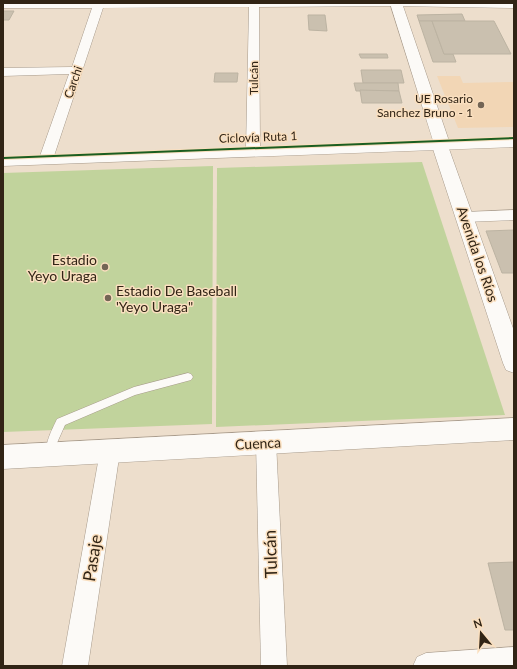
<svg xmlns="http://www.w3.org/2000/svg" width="517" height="669" font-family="Lato,sans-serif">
<rect width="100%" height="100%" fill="#eddecc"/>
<path fill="#f2d6b5" d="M437 76H460L463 83 514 82V127L458 128Z"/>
<g fill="#c1d39c">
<path d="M422 162 505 415 216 427 217 168Z"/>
<path d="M213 166 212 424 3 432V173Z"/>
</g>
<g fill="#cac0af" stroke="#bcb3a2">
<path d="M3 11H14L9 20H3Z"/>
<path d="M462 14 465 21H419L417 15Z"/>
<path d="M308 15H325L327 31 309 30Z"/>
<path d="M419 21H432L444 54H453L456 62H433Z"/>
<path d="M432 21H494L511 54H444Z"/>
<path d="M359 54H387L388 58H361Z"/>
<path d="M361 70H401L404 83H363Z"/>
<path d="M215 73H238L237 82H214Z"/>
<path d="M354 83H398L399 91H356Z"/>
<path d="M360 90 399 91 402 103H362Z"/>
<path d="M514 230V273H502L486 231Z"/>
<path d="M514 562V630H505L488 563Z"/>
</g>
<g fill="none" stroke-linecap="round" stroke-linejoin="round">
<g stroke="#a79a8b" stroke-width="1">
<path id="service" d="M188 373 191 374 193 377 191 380 135 395 65 425 57 443V454L56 457 52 459 48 457C43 445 52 430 57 419L134 387Z"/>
</g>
<g stroke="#a79a8b" stroke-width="1">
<g id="minor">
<path d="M3 3H514V8L396 6 259 7 260 148 514 139V147L3 166V158L40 156 69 74 3 76V68L72 67 92 8H3ZM249 7 246 149 54 156 103 8Z"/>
<path d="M514 210V220L465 222 460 221 457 217 460 213 465 212Z"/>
<path d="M266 432 273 435 276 442 287 666H261L256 442 259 435Z"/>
<path d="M110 441 117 444 120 451 88 666H62L100 451 103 444Z"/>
<path d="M514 647V666H413L417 657 426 653Z"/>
</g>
</g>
<g stroke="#a79a8b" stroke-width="1">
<g id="secondary">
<path d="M390 3H402L449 141 448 146 514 331V373L506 370 503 363 432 146 433 141Z"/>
<path d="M514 418V440L3 469V445Z"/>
</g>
</g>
<use href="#service" fill="#fcfaf7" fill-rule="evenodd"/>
<use href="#minor" fill="#fcfaf7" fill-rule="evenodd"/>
<use href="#secondary" fill="#fcfaf7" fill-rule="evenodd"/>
<g stroke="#fadfbf" stroke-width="2">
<path id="cycleway" d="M514 137V139L3 159V157Z"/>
</g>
<use href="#cycleway" fill="#1b5e20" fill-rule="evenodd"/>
</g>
<g fill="#736555" stroke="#fadfbf" stroke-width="1.5">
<circle cx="481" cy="105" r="4"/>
<circle cx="105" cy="267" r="4"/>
<circle cx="108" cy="298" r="4"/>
</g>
<g text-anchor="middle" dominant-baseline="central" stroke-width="3" stroke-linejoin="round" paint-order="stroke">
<g font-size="12" fill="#312415" stroke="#fadfbf">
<text transform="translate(253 78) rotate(-90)">Tulcán</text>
<text transform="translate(73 82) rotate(-71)">Carchi</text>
<text transform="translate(258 137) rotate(-2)">Ciclovía Ruta 1</text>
</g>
<g font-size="12" fill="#312415" stroke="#fadfbf" text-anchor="end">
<text x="473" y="98">UE Rosario<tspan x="473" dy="14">Sanchez Bruno - 1</tspan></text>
</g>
<g font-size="14" fill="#312415" stroke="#fadfbf">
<text transform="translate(478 254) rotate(71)">Avenida los Ríos</text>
<text transform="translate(258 443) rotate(-3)">Cuenca</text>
</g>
<g font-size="14" fill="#312415" stroke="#fadfbf" text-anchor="end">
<text x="97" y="259">Estadio<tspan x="97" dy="16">Yeyo Uraga</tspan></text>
<text x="116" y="290" text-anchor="start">Estadio De Baseball<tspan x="116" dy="16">'Yeyo Uraga"</tspan></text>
</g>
<g font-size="17" fill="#312415" stroke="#fadfbf">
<text transform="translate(270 554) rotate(-92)">Tulcán</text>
<text transform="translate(92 558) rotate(-81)">Pasaje</text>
</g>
</g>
<rect width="517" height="669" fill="none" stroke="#312415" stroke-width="8"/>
<g transform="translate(481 633) rotate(342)" stroke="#fadfbf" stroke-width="3" paint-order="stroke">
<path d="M0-3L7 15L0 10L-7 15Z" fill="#312415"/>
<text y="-6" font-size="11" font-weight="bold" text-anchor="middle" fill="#312415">N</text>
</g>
</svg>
